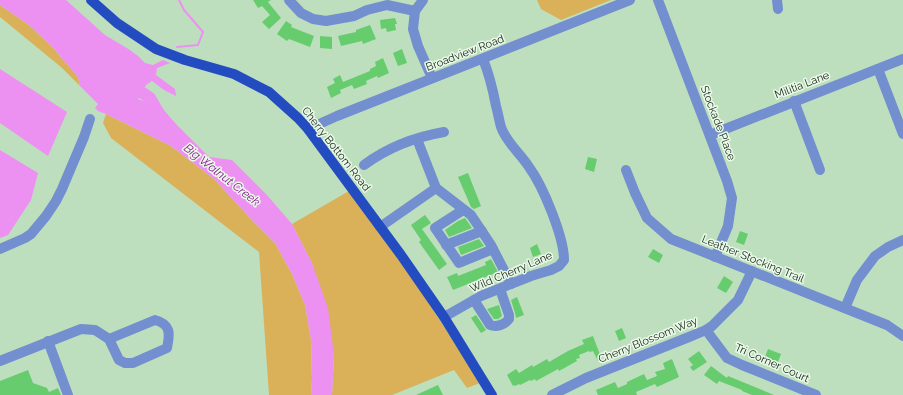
<svg xmlns="http://www.w3.org/2000/svg" width="903" height="395" font-family="Raleway,sans-serif">
<rect width="100%" height="100%" fill="#bddfbe"/>
<g fill="#dab158">
<path d="M537 0H611L561 20 541 9Z"/>
<path d="M0 5 29 25 53 48 78 77 80 86 61 67 0 17Z"/>
<path d="M106 114 171 146 214 179 250 218 275 243 292 274 305 305 311 340 312 379 311 395H269L259 252 111 138 103 123Z"/>
<path d="M349 191 423 294 480 383 467 388 454 370 392 395H332L334 355 312 263 292 224Z"/>
</g>
<g fill="#ec91f1">
<path d="M0 0H66L105 35 130 50 138 56 145 63 153 65 163 60 170 63 157 68 156 75 175 89 176 96 164 90 152 81 146 85 138 99 163 109 176 124 209 157 232 160 266 194 292 224 312 263 328 308 334 355 332 395H311L312 379 311 340 305 305 292 274 275 243 250 218 214 179 171 146 106 114 98 111 95 108 98 104 80 86 78 77 53 48 29 25 0 5Z"/>
<path d="M0 69 67 112 48 156 0 123Z"/>
<path d="M0 150 38 173 31 200 8 235 0 238Z"/>
</g>
<g fill="none" stroke-linecap="round" stroke-linejoin="round">
<path stroke="#ec91f1" stroke-width="2" d="M177 47 198 45 203 32 184 10 179 0"/>
<path stroke="#ec91f1" stroke-width="12" d="M129 84 150 98 162 119"/>
</g>
<g fill="#66cc6d">
<path d="M253 0H271L268 2 281 18 269 29 262 22 270 15 262 6 258 8Z"/>
<path d="M395 18 397 24H395L396 30 387 32 386 28 381 29 380 20Z"/>
<path d="M286 21 292 25 291 27 314 36 310 47 289 39 287 41 277 34Z"/>
<path d="M370 25 376 39 363 44 362 41 341 46 338 36 356 32V30Z"/>
<path d="M320 36 332 37V49L320 48Z"/>
<path d="M402 49 407 63 398 66 393 53Z"/>
<path d="M383 58 389 73 378 78 377 76 366 81 367 84 354 89 352 85 340 90 341 93 331 98 327 87 335 83 333 79 340 75 343 82 370 71V69L376 66 375 62Z"/>
<path d="M588 157 597 159 594 172 585 169Z"/>
<path d="M468 173 481 206 474 209 471 207 458 177Z"/>
<path d="M425 215 431 223 422 229 447 264 439 270 419 242 421 240 411 225Z"/>
<path d="M465 218 472 228 449 237 445 230 458 221Z"/>
<path d="M740 231 748 234 744 245 736 242Z"/>
<path d="M479 239 484 246 461 255 458 247Z"/>
<path d="M537 244 541 254 533 257 530 248Z"/>
<path d="M653 249 663 255 659 263 648 257Z"/>
<path d="M491 259 498 272 453 290 447 277 457 273 458 276 486 265 485 262Z"/>
<path d="M724 276 733 282 726 293 717 288Z"/>
<path d="M517 297 524 315 516 318 515 313 511 300Z"/>
<path d="M499 305 502 316 498 319H494L487 309Z"/>
<path d="M476 315 486 330 481 333 471 318Z"/>
<path d="M622 328 626 338 619 341 615 331Z"/>
<path d="M593 336 602 360 598 361 593 351 590 352 589 351 579 355 580 358 576 359 577 361 559 371 558 369 536 381 535 379 531 381 530 380 520 385 519 384 515 386V385L513 386 507 375 516 369 519 373 532 365 533 367 547 359 549 362 568 351 584 344 582 340Z"/>
<path d="M768 349 781 354 778 362 765 357Z"/>
<path d="M699 351 707 362 693 371 690 367 693 365 688 359Z"/>
<path d="M672 359 679 377 657 387 655 384 636 392 637 395H598L596 390 615 382 618 388 627 384V382L644 374 647 380 657 376 655 372 665 369 663 363Z"/>
<path d="M711 366 727 378 728 376 774 395H752L742 391V390L719 381 717 384 704 375Z"/>
<path d="M28 370 33 383 47 388 49 392 58 388 61 395H0V381Z"/>
<path d="M438 385 443 395H416Z"/>
</g>
<g fill="none" stroke-linecap="round" stroke-linejoin="round">
<g stroke="#738fcf" stroke-width="10">
<path d="M289 0 301 13 313 19 326 21 354 16 367 10 387 5 415 11"/>
<path d="M423 0 415 11 413 29 418 46 432 78"/>
<path d="M658 0 727 181 732 198 728 226 715 257"/>
<path d="M777 0 778 9"/>
<path d="M878 69 903 134"/>
<path d="M794 101 820 170"/>
<path d="M308 129 337 116 630 0"/>
<path d="M710 135 903 59"/>
<path d="M417 139 436 188 471 215 491 245 511 284"/>
<path d="M364 165C387 148 415 137 444 132"/>
<path d="M626 170 635 193 647 218 671 239 887 325 903 336"/>
<path d="M463 210 435 228 459 263 493 249"/>
<path d="M380 227 436 188"/>
<path d="M446 245 482 231"/>
<path d="M0 249 25 238 31 234 46 216 56 201 62 189 84 137 90 119"/>
<path d="M474 300 490 325C497 328 505 324 509 319V315L500 289"/>
<path d="M845 308 857 280 875 256 888 247 903 240"/>
<path d="M444 317 481 296 531 276 551 270 559 266 564 260C564 237 543 186 529 167 520 153 506 142 501 127 499 120 498 113 496 106 493 90 489 74 483 59"/>
<path d="M706 330 727 358 742 365 816 395"/>
<path d="M48 341 68 395"/>
<path d="M0 361 81 329 95 330 109 339 119 360 125 363H133L167 348C170 334 171 324 155 320L109 339"/>
<path d="M552 395 586 378 689 337 706 330 712 326 738 300 752 271"/>
</g>
<path stroke="#244cc1" stroke-width="10" d="M91 0 117 23 156 49 185 60 234 74 269 92 298 118 308 129 401 255 444 317 492 395"/>
</g>
<g text-anchor="middle" dominant-baseline="central" stroke-width="3" stroke-linejoin="round" paint-order="stroke">
<g font-size="11" fill="#192519" stroke="#eafae9">
<text transform="translate(465 53) rotate(-21)">Broadview Road</text>
<text transform="translate(802 85) rotate(-21)">Militia Lane</text>
<text transform="translate(718 123) rotate(69)">Stockade Place</text>
<text transform="translate(336 149) rotate(52)">Cherry Bottom Road</text>
<text transform="translate(753 259) rotate(22)">Leather Stocking Trail</text>
<text transform="translate(511 272) rotate(-23)">Wild Cherry Lane</text>
<text transform="translate(648 340) rotate(-22)">Cherry Blossom Way</text>
<text transform="translate(772 363) rotate(24)">Tri Corner Court</text>
</g>
<g font-size="12" font-style="italic" fill="#891a90" stroke="#eafae9">
<text transform="translate(222 175) rotate(38)">Big Walnut Creek</text>
</g>
</g>
</svg>
